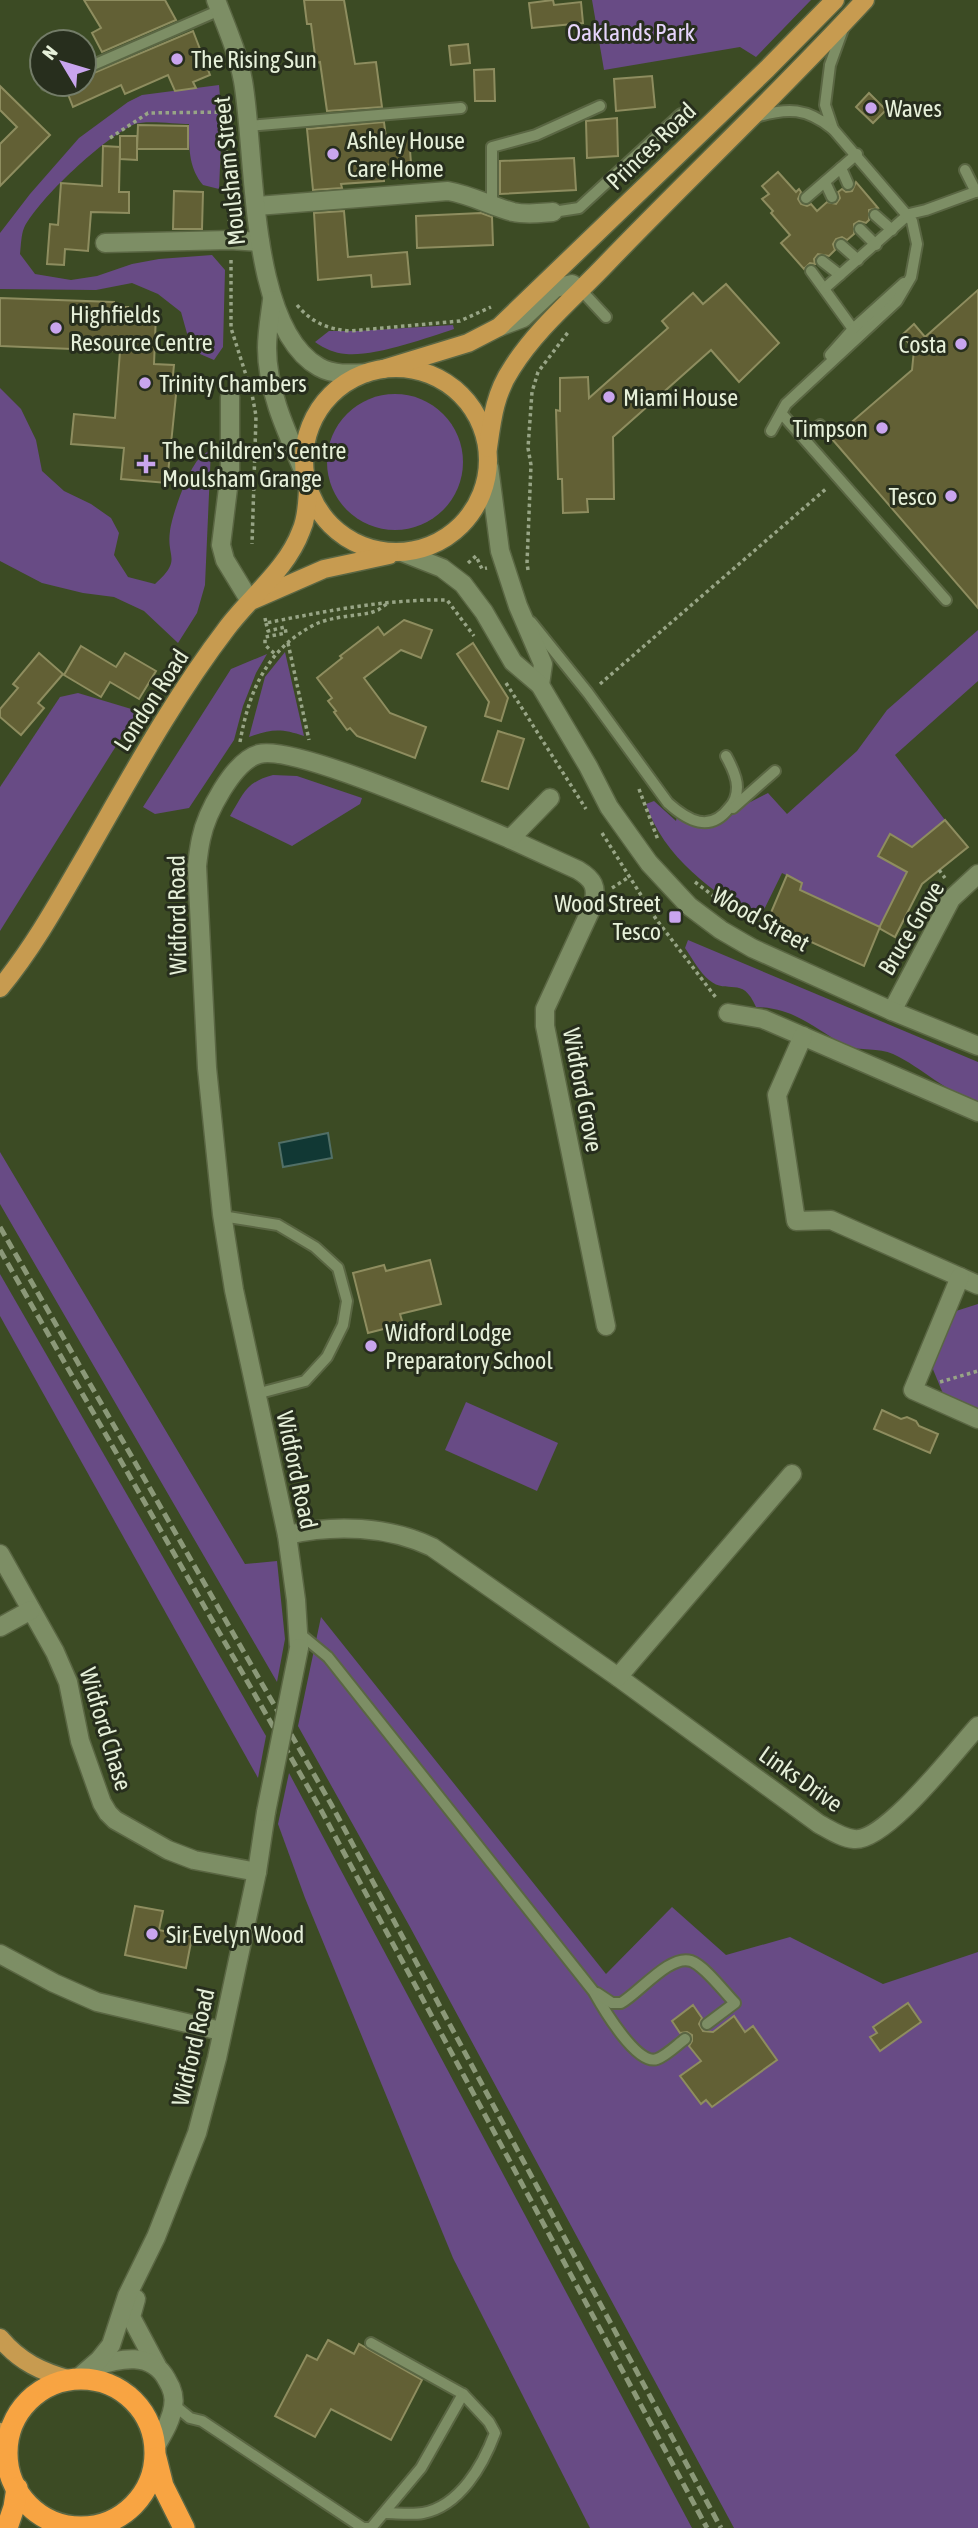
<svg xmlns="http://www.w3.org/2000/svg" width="978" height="2528" font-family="'Asap Condensed',sans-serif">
<rect width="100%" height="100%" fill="#3c4b24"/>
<g fill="#684b85">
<path d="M592 0H811L756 57 740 47 604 70Z"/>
<path d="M219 85 222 122 219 189 203 185C188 167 189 146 189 124 176 124 146 120 135 124 105 137 39 198 24 228 21 235 21 246 20 254L35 274 71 280 97 276 132 264 159 259 212 255 225 270 223 347 214 360 200 354 188 337 181 312 158 294 132 283 96 290 0 289V233L30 194 79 138 128 102 142 95Z"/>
<path d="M453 325 454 329C427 338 373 357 346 354 334 353 325 349 315 342L329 331H357Z"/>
<path d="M0 388 21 409 36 440 42 471 64 491 91 504 111 518 119 533 114 555 128 577 155 584C183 559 166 558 170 531 172 515 186 477 195 464 198 458 206 453 211 449L205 585 197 613 178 643 144 611 114 597 83 593 42 583 0 561Z"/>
<circle cx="395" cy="462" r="68"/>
<path d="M978 630V681L895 755 945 820 909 849 890 834 878 856 907 872 879 928 799 893 802 883 782 873 759 920C714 893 663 857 646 804L654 801 676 821 678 812 693 821 723 816 768 793 787 814 857 751 887 710Z"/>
<path d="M285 652 304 736C281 728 271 729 249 737L265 677Z"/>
<path d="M267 654 256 673 243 706 234 740 189 808 155 814 143 807 231 669Z"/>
<path d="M78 693 138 711 0 931V787L60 697Z"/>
<path d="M273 775 297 776 362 798 360 804 292 846 230 816C244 793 246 782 273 775Z"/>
<path d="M688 940 978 1062V1102C946 1093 923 1068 893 1054 879 1047 860 1052 845 1045 813 1028 795 1008 756 1007 742 974 728 996 709 980 700 973 692 958 685 948Z"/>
<path d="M0 1152 245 1564 277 1561 285 1639 277 1682 0 1204Z"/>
<path d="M0 1274 266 1736 258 1778 0 1316Z"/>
<path d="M978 1304V1411L944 1396 932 1367 956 1311Z"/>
<path d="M466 1402 558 1443 537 1491 445 1450Z"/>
<path d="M321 1617 606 1974 672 1907 726 1955 790 1937 883 1984 978 1952V2528H734L410 1927 298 1726Z"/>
<path d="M289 1773 692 2528H590L453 2258 305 1898 278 1824Z"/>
</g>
<path fill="#113834" stroke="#516f66" stroke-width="2" d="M328 1133 332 1158 283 1167 279 1143Z"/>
<g fill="#626035" stroke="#8e8d5f" stroke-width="2">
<path d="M84 0H165L176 20 102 52 92 33 101 28Z"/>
<path d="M304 0H344L355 64 376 62 382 107 327 111 320 62 316 63 311 24H307Z"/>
<path d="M553 0 554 5 581 2 583 23 532 28 529 3Z"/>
<path d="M193 31 210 75 193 82 196 88 175 91 168 75 125 94 121 85 73 107 64 84H84V77Z"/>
<path d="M468 44 470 63 451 65 449 46Z"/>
<path d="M494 69 495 101H475L474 70Z"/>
<path d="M652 76 655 107 616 111 614 79Z"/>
<path d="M0 86 50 135 0 186V144L17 127 0 110Z"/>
<path d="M869 93 886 110 873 123 856 107Z"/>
<path d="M617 118 618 156 587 158 586 121Z"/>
<path d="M384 122 386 138 409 137 411 163 383 165 384 181 341 184 342 188 313 190 307 129Z"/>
<path d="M138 125 188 126V149H137Z"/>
<path d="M120 136H137V160L120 159Z"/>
<path d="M103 146 120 147 119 192H129V213L91 212 88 251 65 249 64 265 47 264 50 224 58 225 61 183 102 186Z"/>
<path d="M574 158 576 190 500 194V161Z"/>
<path d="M778 172 796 192 799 189 801 192 798 199 801 204 807 206 811 204 817 211 827 202 836 204 840 198 838 192 842 189 846 192 852 191 856 182 878 208 869 210V220L866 223 859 221 854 224V234L847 240 842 237 836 239 833 244 835 250 829 256 818 254 814 259 815 264 810 263 804 269 781 243 790 235 771 213 773 211 762 199 769 194 762 186Z"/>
<path d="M174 191 203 192 202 229H173Z"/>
<path d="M344 211 348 257 407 252 410 284 372 287 371 275 318 280 314 213Z"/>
<path d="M481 213 492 217 493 245 417 248 416 216Z"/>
<path d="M726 284 779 343 739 382 711 350 613 437 614 499H587L588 512 563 513 562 479H558L556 410 560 411V378L588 377 589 398 668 328 662 321 693 293 703 304Z"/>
<path d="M978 290V608L832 439 912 370 914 350 902 335 914 324 925 337Z"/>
<path d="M0 298 114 302V307H128L127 313 156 314 154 364 174 365 172 385H177L167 483 121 479 124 448 71 444 74 414 115 418 120 351 0 346Z"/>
<path d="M404 620 432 630 421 658 401 650 364 678 390 713 426 727 415 758 357 736 350 728 347 730 334 712 336 711 328 701 332 698 317 678 342 658 340 656 378 627 384 635Z"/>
<path d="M473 643 508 698 501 721 485 716 489 702 457 654Z"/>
<path d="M81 646 116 667 125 653 156 671 139 699 110 682 101 697 64 675Z"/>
<path d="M39 653 63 674 38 703 44 708 21 735 0 717V709L18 688 13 684Z"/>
<path d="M498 731 524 739 508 789 482 781Z"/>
<path d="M945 820 968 847 922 884 895 937 879 928 907 872 878 856 890 834 912 847Z"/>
<path d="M787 875 802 883 800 890 880 927 864 966 767 922Z"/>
<path d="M430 1260 441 1304 400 1314 403 1324 368 1333 353 1273 384 1265 386 1271Z"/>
<path d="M882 1410 901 1419 907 1417 916 1421 919 1426 938 1434 930 1453 874 1429Z"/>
<path d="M135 1906 163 1911 159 1930 192 1937 186 1968 125 1955Z"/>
<path d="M908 2003 921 2022 880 2051 870 2037 877 2033 873 2027Z"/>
<path d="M693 2005 702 2018 699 2024 703 2031 713 2032 734 2016 745 2032 753 2026 777 2060 712 2107 706 2100 701 2104 680 2076 701 2061 689 2046 692 2041V2035L687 2032 680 2033 672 2021Z"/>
<path d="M328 2340 354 2354 359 2344 422 2380 391 2440 331 2409 315 2437 275 2416 307 2355 317 2360Z"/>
</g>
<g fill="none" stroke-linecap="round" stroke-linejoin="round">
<g stroke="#5a6643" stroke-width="14">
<g id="lane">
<path d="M84 69 220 10"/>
<path d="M46 85 49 84"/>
<path d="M756 117C788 107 807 108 833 129L825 105 830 65 843 29"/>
<path d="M248 126 461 108"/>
<path d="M841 168 848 184"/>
<path d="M965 170 976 192"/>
<path d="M825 182 832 197"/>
<path d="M806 198 857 154"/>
<path d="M492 203V147L536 135 600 106"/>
<path d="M553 212 579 208 681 114"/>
<path d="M875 215 892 230"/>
<path d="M860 229 876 245"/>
<path d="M841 245 858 260"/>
<path d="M822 261 840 275"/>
<path d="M811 271 853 329"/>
<path d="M825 288 909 214 926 210 978 191"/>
<path d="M581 290 606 317"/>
<path d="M830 355 853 329 904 283"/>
<path d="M782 414 946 600"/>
<path d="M771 431 786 404 897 301 911 277 917 244 912 221 833 129"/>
<path d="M805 438 820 425"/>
<path d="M531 622 588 693 668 803C688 821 710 833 729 808 734 803 737 795 737 787 737 777 731 765 726 756"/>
<path d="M733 808 775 771"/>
<path d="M222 1216 278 1225 315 1247 338 1268 347 1301 343 1325 327 1357 305 1381 256 1394"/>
<path d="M299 1633 328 1657 594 1992C603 2008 637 2066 657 2059 666 2056 677 2045 685 2039"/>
<path d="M597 1993 612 2003H621C639 1993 670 1954 691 1961 705 1966 724 1992 735 2003L707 2024"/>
<path d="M174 2405 190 2418 202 2421 363 2528H371L421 2468 463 2394 371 2343"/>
<path d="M384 2513C396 2513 411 2515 423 2513 460 2506 483 2465 495 2433L489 2422 463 2394"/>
</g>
</g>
<g stroke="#5a6643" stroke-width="21">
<g id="street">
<path d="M257 206 448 191C471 195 491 206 513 212 527 215 540 213 553 212"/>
<path d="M105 243 230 240 260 242"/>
<path d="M499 327 523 318 555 288 572 284 581 290"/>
<path d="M230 397V472L221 545 225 560 250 601"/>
<path d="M510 839 578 870C593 879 598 887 593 905L545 1009V1026L606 1326"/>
<path d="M892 1011 951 899 978 874"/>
<path d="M728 1013 763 1019 978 1112"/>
<path d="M803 1036 777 1095 796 1221 831 1220 978 1285"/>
<path d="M960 1277 913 1390 978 1419"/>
<path d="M287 1535C335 1524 388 1526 432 1547L618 1677 819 1824C830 1830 842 1838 854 1839 885 1843 956 1750 978 1726"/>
<path d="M0 1554 55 1652 68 1682 80 1741 102 1803 108 1813 115 1820 168 1850 194 1860 257 1872"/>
<path d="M0 1627 31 1610"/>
<path d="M299 1648 296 1600 287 1535 234 1290 222 1214 207 1068 197 866C198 857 199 848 201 839 206 814 233 761 259 754 295 744 467 821 510 839L550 798"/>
<path d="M618 1677 792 1474"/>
<path d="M0 1954 54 1983 97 2002 221 2031"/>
<path d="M136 2299 131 2317 157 2366"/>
<path d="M94 2367C120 2358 152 2351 167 2380 172 2388 175 2398 173 2407 171 2422 162 2435 155 2448"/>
<path d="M77 2379 99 2360 111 2345 127 2296 156 2237 197 2133 217 2058 257 1872 266 1812"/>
</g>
</g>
<g stroke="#5a6643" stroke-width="21">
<g id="secondary">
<path d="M216 0C226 26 238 53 243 81 256 154 248 327 319 367 333 375 350 374 366 373"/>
<path d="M272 300C270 316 267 332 267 348 267 391 287 433 304 472"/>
<path d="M489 467 500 551 518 606 543 664 540 685"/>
<path d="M404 553 442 568 463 584 484 612 513 662 540 685 588 766 609 807 649 863 689 906 721 930 752 948 892 1011 978 1046"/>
</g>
</g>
<g stroke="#5a6643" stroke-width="21">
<g id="primary">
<circle cx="396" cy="460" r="92"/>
<path d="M383 369 468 343 499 327 767 69 835 0"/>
<path d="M488 448C492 419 495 393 512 368 537 328 576 296 608 262 693 174 782 90 865 0"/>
<path d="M253 600 324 569 389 555"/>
<path d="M0 988C33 948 58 903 84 858 129 780 172 700 227 628 251 596 287 569 301 531 307 518 307 504 308 490"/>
<path d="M0 2338C20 2362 42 2372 71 2380"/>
<path d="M0 2432 8 2458"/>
</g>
</g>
<g stroke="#5a6643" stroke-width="24">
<g id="highway">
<circle cx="81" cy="2453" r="74"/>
<path d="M156 2458 163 2486 184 2528"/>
<path d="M7 2528 14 2507 17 2488"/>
</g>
</g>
<g stroke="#98a586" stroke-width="3.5" stroke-dasharray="3.5 3.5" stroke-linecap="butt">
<path d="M110 138 148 113 225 112 229 221"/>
<path d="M231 260V328L252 394 256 416 252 544"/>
<path d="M297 305C312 323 328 329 350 331L460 321 491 307"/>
<path d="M468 563 476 556 482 569 487 568"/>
<path d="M528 570 527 563 531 465 528 448 532 392 538 372 569 331"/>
<path d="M265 618 266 623C327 611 385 599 447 600L474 636"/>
<path d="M266 623 268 631 285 627 286 633 265 637V645L275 654"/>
<path d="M288 643 309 740"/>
<path d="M506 683 586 809"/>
<path d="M600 684 827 488"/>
<path d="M240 742C249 691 267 648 316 624 331 617 353 616 370 613L378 610 388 603"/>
<path d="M639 789 658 840"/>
<path d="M602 833 656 919 717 999"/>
<path d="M939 870 945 878"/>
<path d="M695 882 745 920"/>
<path d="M612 888 629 877"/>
<path d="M940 1382 978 1371"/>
</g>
<use href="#lane" stroke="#7d8e65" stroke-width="10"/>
<use href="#street" stroke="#7d8e65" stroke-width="18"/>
<use href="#secondary" stroke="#7d8e65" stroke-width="18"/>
<use href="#primary" stroke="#c79b50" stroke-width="18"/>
<use href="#highway" stroke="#f8a442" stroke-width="21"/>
<g stroke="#8b9878" stroke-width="5" stroke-dasharray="10 5" stroke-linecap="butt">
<path d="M0 1227 331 1804 721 2528"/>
<path d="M0 1250 321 1810 707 2528"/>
</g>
<g stroke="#5a6643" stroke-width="21" stroke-linecap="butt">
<path id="street-bridge" d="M266 1812 299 1648"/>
</g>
<use href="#street-bridge" stroke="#7d8e65" stroke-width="18"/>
</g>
<g fill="#c9a5ee" stroke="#272e1d" stroke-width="2.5">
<circle cx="177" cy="59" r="7"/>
<circle cx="871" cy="108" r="7"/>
<circle cx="333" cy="154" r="7"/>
<circle cx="56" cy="328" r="7"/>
<circle cx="961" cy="344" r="7"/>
<circle cx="145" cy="383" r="7"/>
<circle cx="609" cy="397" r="7"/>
<circle cx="882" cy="428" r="7"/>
<path d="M142.5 453.5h7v7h7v7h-7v7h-7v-7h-7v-7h7z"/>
<circle cx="951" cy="496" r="7"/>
<rect x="668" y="910" width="14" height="14" rx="3.5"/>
<circle cx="371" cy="1346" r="7"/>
<circle cx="152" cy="1934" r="7"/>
</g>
<g text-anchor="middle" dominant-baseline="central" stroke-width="6" stroke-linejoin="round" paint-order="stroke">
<g font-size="24" fill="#e6d4fb" stroke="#272e1d">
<text x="631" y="32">Oaklands Park</text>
</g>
<g font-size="24" fill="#e6f0d9" stroke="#272e1d" text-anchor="start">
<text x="191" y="59">The Rising Sun</text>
<text x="885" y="108">Waves</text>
<text x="347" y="140">Ashley House<tspan x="347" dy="28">Care Home</tspan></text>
<text x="70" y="314">Highfields<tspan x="70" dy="28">Resource Centre</tspan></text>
<text x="947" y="344" text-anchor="end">Costa</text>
<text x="159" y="383">Trinity Chambers</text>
<text x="623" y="397">Miami House</text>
<text x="868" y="428" text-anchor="end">Timpson</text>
<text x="162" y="450">The Children's Centre<tspan x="162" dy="28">Moulsham Grange</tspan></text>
<text x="937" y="496" text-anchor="end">Tesco</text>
<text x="661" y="903" text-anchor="end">Wood Street<tspan x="661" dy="28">Tesco</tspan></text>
<text x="385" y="1332">Widford Lodge<tspan x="385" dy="28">Preparatory School</tspan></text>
<text x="166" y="1934">Sir Evelyn Wood</text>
</g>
<g font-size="24" fill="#e6f0d9" stroke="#272e1d">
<text transform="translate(651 146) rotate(-44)">Princes Road</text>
<text transform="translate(229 171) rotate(-96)">Moulsham Street</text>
<text transform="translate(151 700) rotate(-57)">London Road</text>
<text transform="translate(177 915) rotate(-91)">Widford Road</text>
<text transform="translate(761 919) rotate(29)">Wood Street</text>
<text transform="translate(911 928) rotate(-59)">Bruce Grove</text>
<text transform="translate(583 1090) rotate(79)">Widford Grove</text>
<text transform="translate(297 1470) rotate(78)">Widford Road</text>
<text transform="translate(106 1729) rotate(73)">Widford Chase</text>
<text transform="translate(801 1779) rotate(35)">Links Drive</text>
<text transform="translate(193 2047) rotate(-77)">Widford Road</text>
</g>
</g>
<g transform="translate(63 63) rotate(308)"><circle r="33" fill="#272e1d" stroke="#737c68" stroke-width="2"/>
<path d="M0-5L12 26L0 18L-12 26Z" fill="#c9a5ee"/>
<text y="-10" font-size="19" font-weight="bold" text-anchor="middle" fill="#e6f0d9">N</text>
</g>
</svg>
